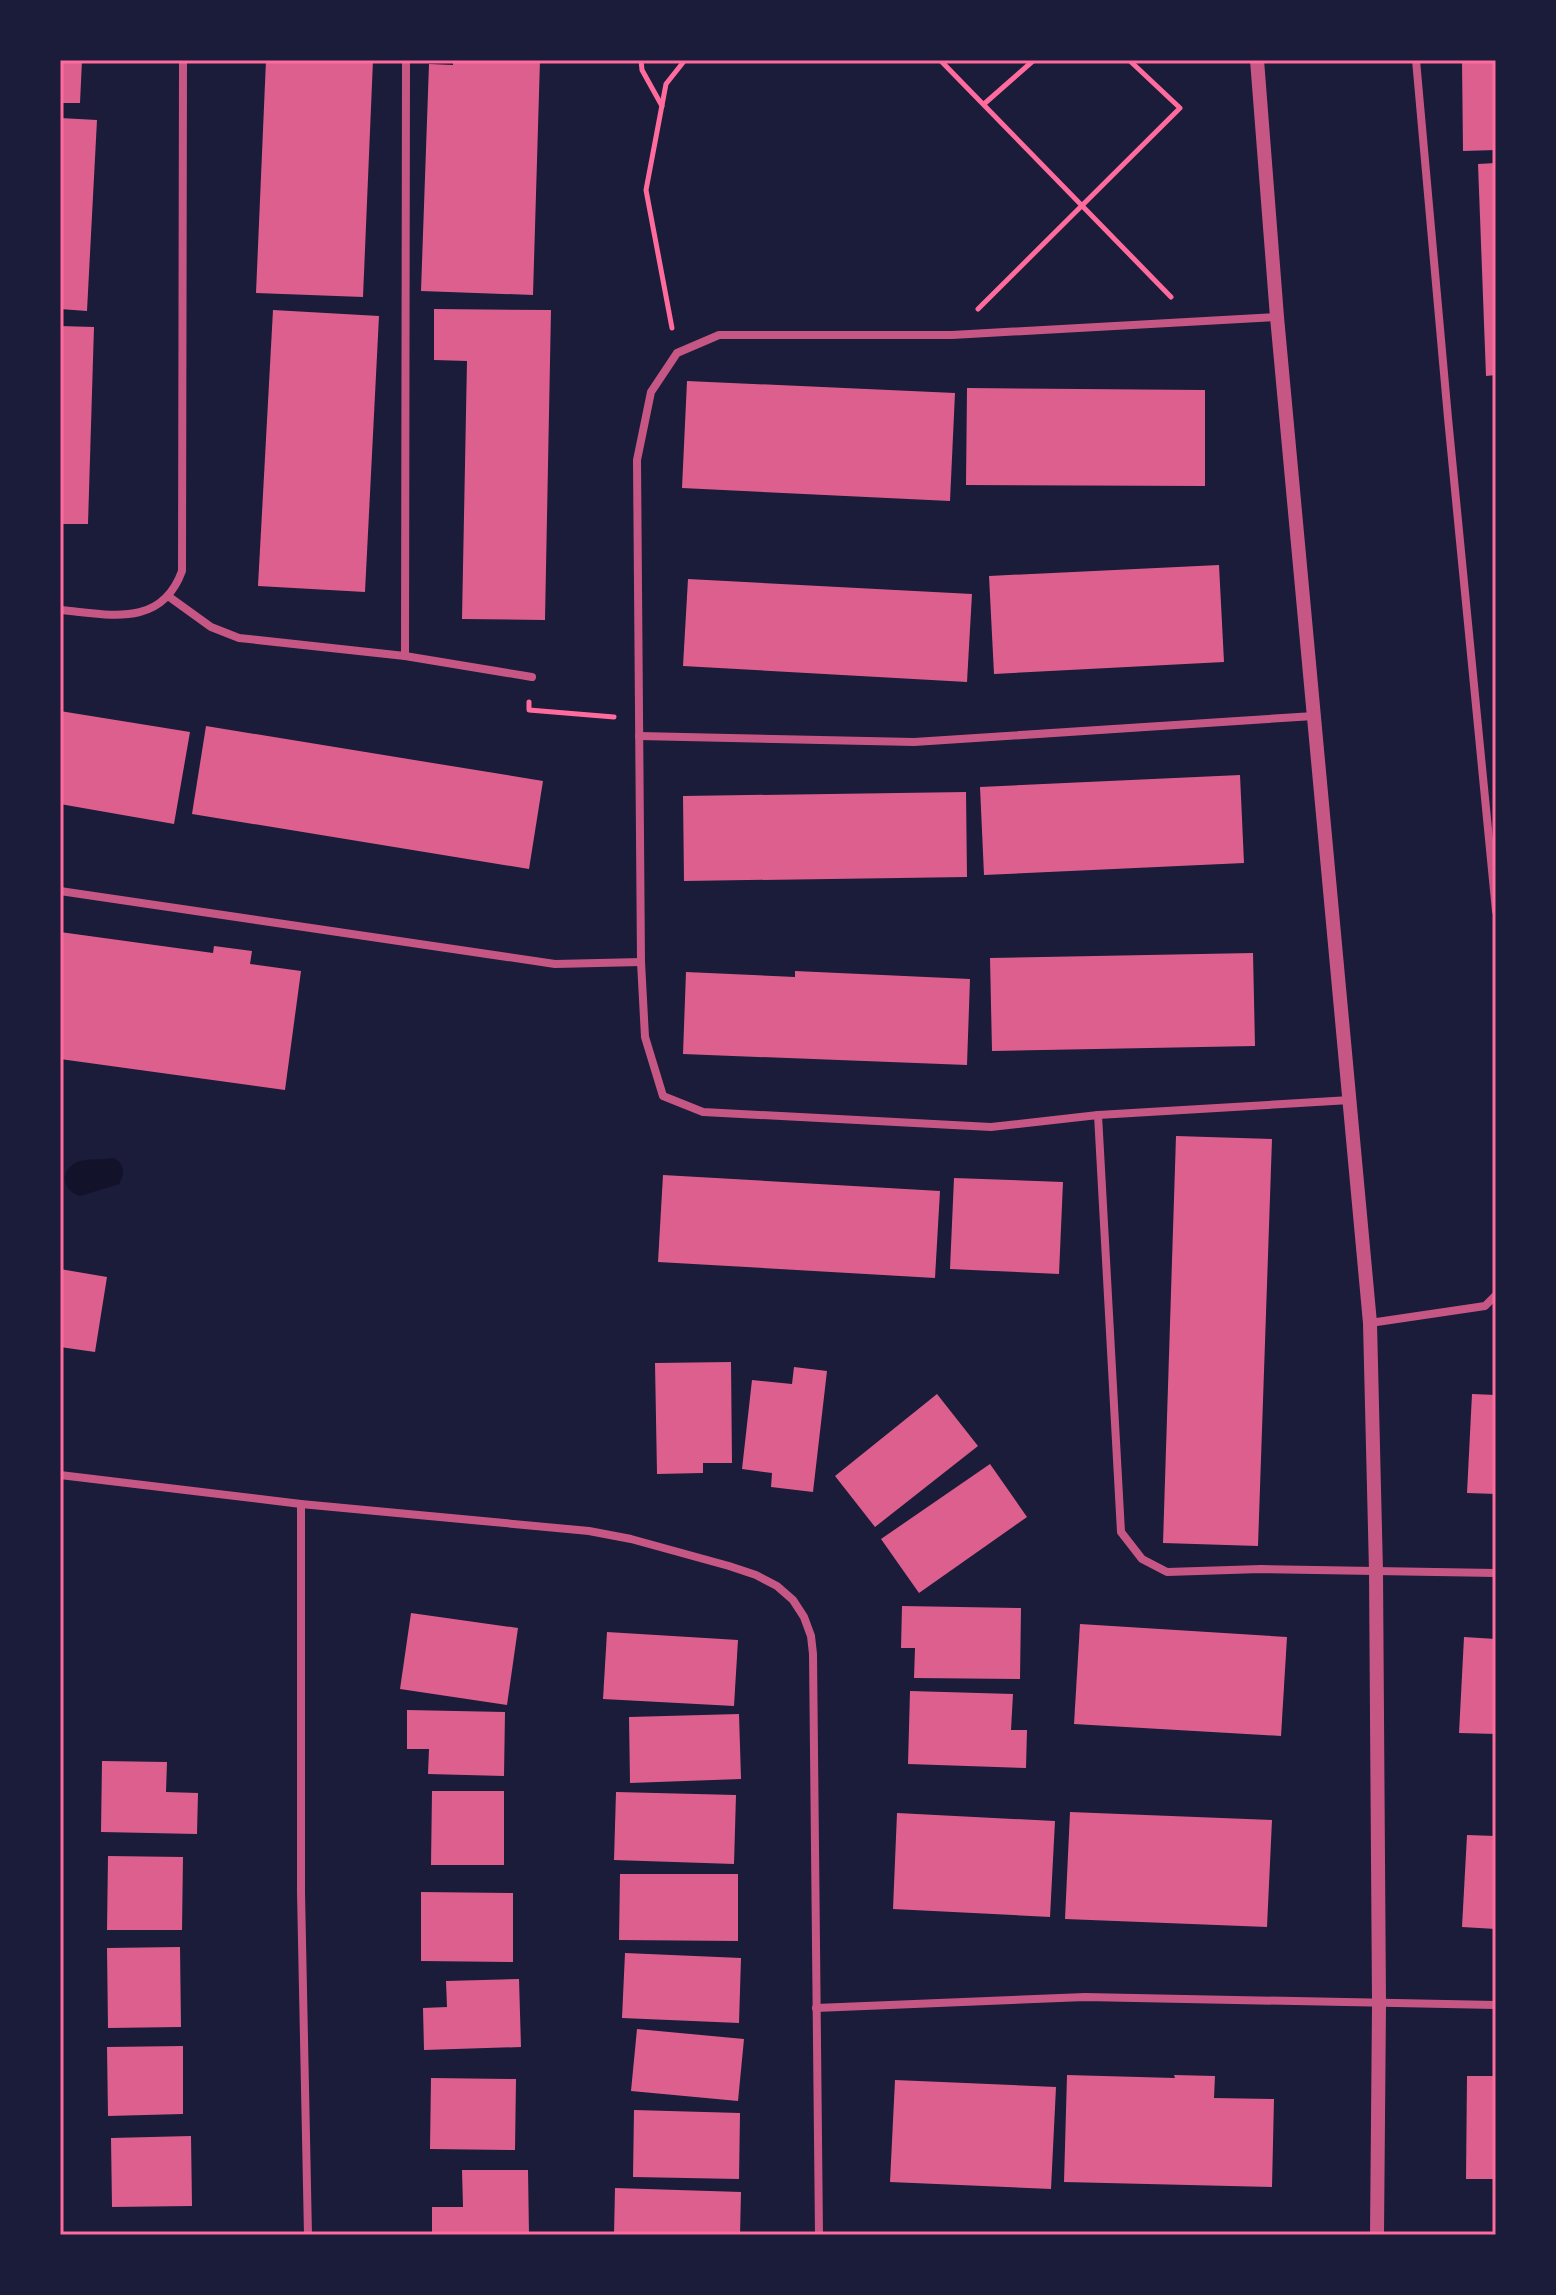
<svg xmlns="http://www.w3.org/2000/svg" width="1556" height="2295" font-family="'Noto Sans',sans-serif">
<rect width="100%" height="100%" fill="#1b1b3a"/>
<path fill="#12122b" d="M114 1158C125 1164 125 1174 119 1184L80 1196C64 1192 58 1173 75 1163 85 1158 103 1160 114 1158Z"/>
<g fill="#dd5f8e">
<path d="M60 60H82L80 103H60Z"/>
<path d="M266 60H373L363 297 256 293Z"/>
<path d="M453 60H540L533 295 421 291 429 64 453 65Z"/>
<path d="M1462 60H1496V150L1463 151Z"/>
<path d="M60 118 97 120 87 311 60 309Z"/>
<path d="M1496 163V375L1486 376 1478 164Z"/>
<path d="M434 309 551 310 545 620 462 619 467 361 434 360Z"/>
<path d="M273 310 379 316 365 592 258 586Z"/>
<path d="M60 326 94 327 88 524H60Z"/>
<path d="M687 381 955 393 950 501 682 488Z"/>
<path d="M967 388 1205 390V486L966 485Z"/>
<path d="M1219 565 1224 662 994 674 989 576Z"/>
<path d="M688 579 972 594 967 682 683 666Z"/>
<path d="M60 711 190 732 174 824 60 804Z"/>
<path d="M206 726 543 781 529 869 192 814Z"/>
<path d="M1240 775 1244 863 984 875 980 787Z"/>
<path d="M966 792 967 877 684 881 683 796Z"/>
<path d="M60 932 213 953 214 946 252 951 250 964 301 971 285 1090 60 1059Z"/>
<path d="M1253 953 1255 1046 992 1051 990 958Z"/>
<path d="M795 971 970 979 967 1065 683 1054 686 972 795 977Z"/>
<path d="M1176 1136 1272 1139 1258 1546 1163 1543Z"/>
<path d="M663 1175 940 1191 935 1278 658 1262Z"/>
<path d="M954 1178 1063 1182 1059 1274 950 1269Z"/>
<path d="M60 1269 107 1277 95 1352 60 1347Z"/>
<path d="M731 1362 732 1463H703V1473L657 1474 655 1363Z"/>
<path d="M794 1367 827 1371 813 1492 771 1487 772 1473 742 1469 752 1380 792 1384Z"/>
<path d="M937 1394 978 1446 875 1527 835 1476Z"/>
<path d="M1472 1394 1496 1395V1494L1467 1493Z"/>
<path d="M990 1464 1027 1517 919 1593 881 1539Z"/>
<path d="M902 1606 1021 1608 1020 1679 914 1678 915 1648H901Z"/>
<path d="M411 1613 518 1628 507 1705 400 1689Z"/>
<path d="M1080 1624 1287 1637 1281 1736 1074 1724Z"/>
<path d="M607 1632 738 1640 734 1706 603 1699Z"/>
<path d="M1464 1637 1496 1639V1734L1459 1733Z"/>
<path d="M910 1691 1013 1694 1011 1730H1027L1026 1768 908 1764Z"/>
<path d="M407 1710 505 1712 504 1776 428 1774 429 1749H407Z"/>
<path d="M739 1714 741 1779 630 1783 629 1717Z"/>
<path d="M102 1761 167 1762 166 1792 198 1793 197 1834 101 1832Z"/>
<path d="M432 1791H504V1865H431Z"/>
<path d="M616 1792 736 1795 734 1864 614 1860Z"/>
<path d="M1070 1812 1272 1820 1267 1927 1065 1919Z"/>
<path d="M897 1813 1055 1821 1050 1917 893 1909Z"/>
<path d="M1467 1835 1496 1836V1929L1462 1927Z"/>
<path d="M108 1856 183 1857 182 1930H107Z"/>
<path d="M620 1874H738V1941L619 1940Z"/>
<path d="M421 1892 513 1893V1962L421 1961Z"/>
<path d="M180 1947 181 2027 108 2028 107 1948Z"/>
<path d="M625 1953 741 1958 739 2023 622 2018Z"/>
<path d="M519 1979 521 2047 424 2050 423 2008 447 2007 446 1981Z"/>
<path d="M637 2029 744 2039 738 2101 631 2091Z"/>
<path d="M183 2046V2114L108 2116 107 2047Z"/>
<path d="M1067 2075 1175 2078 1174 2075 1215 2076 1214 2098 1274 2099 1272 2187 1064 2182Z"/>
<path d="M1467 2076H1496V2179H1466Z"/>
<path d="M431 2078 516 2079 515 2150 430 2149Z"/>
<path d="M895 2080 1056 2087 1051 2189 890 2182Z"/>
<path d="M634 2110 740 2113 739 2179 633 2177Z"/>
<path d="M191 2136 192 2206 112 2207 111 2138Z"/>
<path d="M462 2170H528L529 2235H432V2207H463Z"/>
<path d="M615 2188 741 2192 740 2235H614Z"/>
</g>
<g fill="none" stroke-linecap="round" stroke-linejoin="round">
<g stroke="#ff6b9d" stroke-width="5">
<path d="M641 60 642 70 662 106"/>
<path d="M940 60 1171 297"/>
<path d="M984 104 1034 60"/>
<path d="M978 309 1180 108 1129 60"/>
<path d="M672 328 646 190 666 84 685 60"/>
<path d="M529 702V710L614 717"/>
</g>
<g stroke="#c65784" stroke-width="8">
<path d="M1416 60 1448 418 1496 911"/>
<path d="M1277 317 952 335H719L677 353 651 392 637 460 641 962 645 1037 663 1096 703 1112 991 1127 1098 1115 1350 1100"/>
<path d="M168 596 211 627 239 638 405 656 532 677"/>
<path d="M60 610C108 614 161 629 182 571L183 60"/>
<path d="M405 656 406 60"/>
<path d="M639 736 914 742 1314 716"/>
<path d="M60 891 555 964 641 962"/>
<path d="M1098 1115 1121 1532 1142 1559 1167 1572 1261 1569 1496 1573"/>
<path d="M1370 1323 1485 1306 1496 1295"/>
<path d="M60 1475 301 1504 589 1531 631 1539 729 1566 756 1575 777 1586 793 1600 804 1617 811 1636 813 1654 819 2235"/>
<path d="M301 1504V1892L308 2235"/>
<path d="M816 2008 1085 1997 1496 2005"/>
</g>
<path stroke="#c65784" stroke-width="14" d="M1257 60 1277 317 1370 1323 1376 1571 1379 2004 1377 2235"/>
</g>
<rect width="1556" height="2295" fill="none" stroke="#1b1b3a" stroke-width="124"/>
<rect x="62" y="62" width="1432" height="2171" fill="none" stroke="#ff6b9d" stroke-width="3"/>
</svg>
